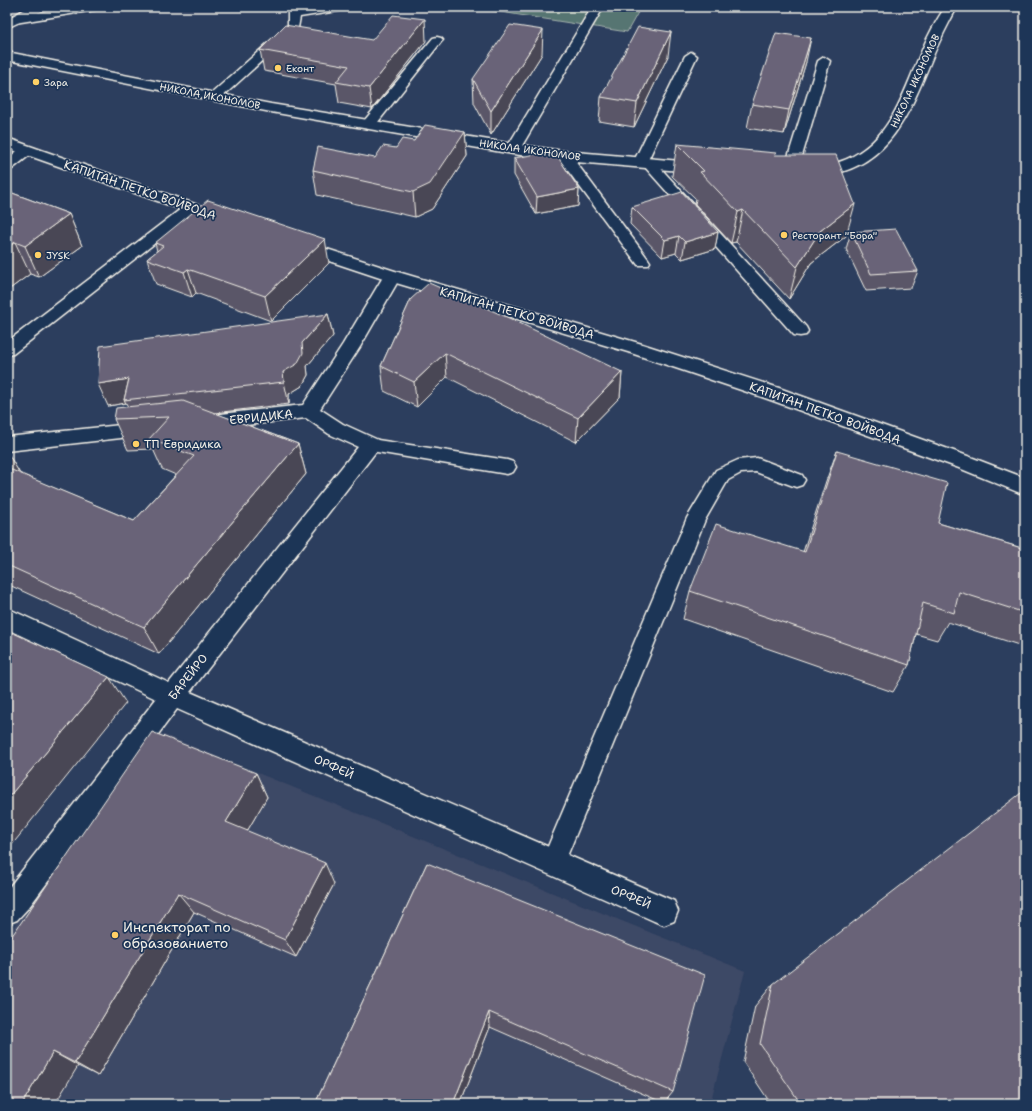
<svg xmlns="http://www.w3.org/2000/svg" width="1032" height="1111" font-family="'Shantell Sans',sans-serif">
<rect width="100%" height="100%" fill="#2c3e5e"/>
<filter id="ink" filterUnits="userSpaceOnUse"><feTurbulence type="fractalNoise" baseFrequency=".025" numOctaves="2"/><feDisplacementMap in="SourceGraphic" scale="8" xChannelSelector="R" yChannelSelector="G"/><feConvolveMatrix kernelMatrix="1 2 1 2 8 2 1 2 1" color-interpolation-filters="sRGB"/></filter>
<g filter="url(#ink)">
<path fill="#3e4966" d="M152 730 745 971 710 1104H7V936Z"/>
<path fill="#567472" stroke="#a5b2ad" d="M469 7H641L627 32Z"/>
<g fill="none" stroke-linecap="round" stroke-linejoin="round">
<g stroke="#f4f1e8" stroke-width="3">
<g id="lane">
<path d="M67 7H101L95 10 15 23 9 20 15 17Z"/>
<path d="M288 7H300V11L323 7H350L344 10 300 17 298 28 220 99H212L210 96 212 93 288 25Z"/>
<path d="M592 7 603 8 520 149 518 152H508L506 149Z"/>
<path d="M437 37 441 38 443 40 441 42 374 127H364L363 124 364 121 433 38Z"/>
<path d="M691 52 697 56 648 160 654 161 806 327 808 331 806 335 800 336 794 335 644 166H635L633 163 685 56Z"/>
<path d="M824 57 830 61 797 173 795 176H785L783 173 818 61Z"/>
<path d="M26 147 31 148 33 151 31 154 12 169 7 170V159L21 148Z"/>
<path d="M564 152 569 153 648 259 650 262 648 265H638L557 156 559 153Z"/>
<path d="M191 204 196 205 198 208 196 211 13 354 7 355V342L186 205Z"/>
<path d="M371 439 507 460 513 462 516 467 513 472 507 474 371 451 365 450 362 445 365 440Z"/>
<path d="M757 458 802 475 805 480 802 485 796 487 756 472 741 473 728 480 705 520 561 871 553 875 545 871 541 863 687 518 716 470 738 460Z"/>
</g>
</g>
<g stroke="#f4f1e8" stroke-width="3">
<g id="street">
<path d="M392 271 398 272 401 276 360 347 320 409 343 424 378 440 381 445 190 692 674 901 678 911 674 921 664 925 654 921 177 709 29 907 17 920 7 924V890L156 699 7 629V608L169 683 358 447 329 434 306 418 203 430 196 428 193 423 196 418 203 416 303 405 343 344 386 272Z"/>
<path d="M149 422 156 424 159 429 156 434 7 451V437Z"/>
</g>
</g>
<g stroke="#f4f1e8" stroke-width="3">
<g id="secondary">
<path d="M945 7H957C949 23 940 39 933 56 912 106 893 162 833 174 825 175 815 179 806 176L804 173 806 170C822 166 839 164 853 156 893 135 905 88 922 50 928 35 936 21 945 7Z"/>
<path d="M7 52 271 104 513 144 564 151 704 163 709 165 712 168 709 171 704 173 564 161 513 154 271 112 7 60Z"/>
<path d="M7 138 229 216 231 219 229 222 223 224 217 222 7 148Z"/>
<path d="M299 240 398 272 642 344 779 388 973 458 1025 478V495L959 468 765 398 628 352 386 280 293 249 291 245 293 241Z"/>
</g>
</g>
<g stroke="#f4f1e8" stroke-width="3">
<path id="primary" d="M29 7H45L44 10 7 28V19Z"/>
</g>
<use href="#lane" fill="#1d3557" fill-rule="evenodd"/>
<use href="#street" fill="#1d3557" fill-rule="evenodd"/>
<use href="#secondary" fill="#1d3557" fill-rule="evenodd"/>
<use href="#primary" fill="#1d3557" fill-rule="evenodd"/>
</g>
<g fill="#5a5667" stroke="#f4f1e8">
<path d="M426 41 372 109 339 103 336 84 264 71 260 50Z"/>
<path d="M542 54 491 135 474 103 473 79Z"/>
<path d="M668 56 634 127 599 121 601 97Z"/>
<path d="M806 62 784 134 747 128 752 104Z"/>
<path d="M465 132 467 156 432 209 415 217 317 195 313 170 375 158 396 148 414 141Z"/>
<path d="M677 144 846 236 811 263 789 299 736 242 731 243 695 204 696 199 672 176Z"/>
<path d="M514 158 579 189 578 206 536 214 514 175Z"/>
<path d="M7 191 69 214 82 246 39 277 30 274 7 291Z"/>
<path d="M632 207 718 232 715 249 682 259 676 253 662 257 630 224Z"/>
<path d="M851 232 918 271 911 288 866 291 846 249Z"/>
<path d="M155 243 329 263 271 321 196 293 192 297 156 284 147 259 157 251Z"/>
<path d="M411 299 622 372 620 397 576 442 447 377 417 407 384 391 381 366Z"/>
<path d="M328 314 333 336 307 366 308 375 302 386 289 394V404L214 413 298 444 306 474 159 654 7 584V452L20 474 134 521 176 475 162 469 153 449 128 450 114 419 128 407 126 403 108 406Z"/>
<path d="M837 451 938 523 1025 549V647L948 622 937 640 916 634 909 665 893 692 683 619 690 591 803 552 826 481Z"/>
<path d="M256 773 267 797 247 831 334 884 296 957 194 912 98 1076 78 1066 7 1104Z"/>
<path d="M427 863 673 1092 664 1103 490 1027 460 1104H315Z"/>
<path d="M773 984 1025 1104H771L743 1062 755 1006Z"/>
</g>
<g fill="#4a4654" stroke="#f4f1e8">
<path d="M425 19 426 41 372 109 369 88Z"/>
<path d="M543 30 542 54 491 135V111Z"/>
<path d="M671 32 668 56 634 127 637 103Z"/>
<path d="M811 38 806 62 784 134 789 110Z"/>
<path d="M465 132 467 156 432 209 415 217 413 192Z"/>
<path d="M579 189 578 206 536 214 537 197Z"/>
<path d="M855 204 846 236 811 263 789 299 797 267 820 231Z"/>
<path d="M743 210 736 242 731 243 738 212Z"/>
<path d="M69 214 82 246 39 277 25 246Z"/>
<path d="M718 232 715 249 682 259 685 242Z"/>
<path d="M679 236 676 253 662 257 665 240Z"/>
<path d="M325 239 329 263 271 321 265 296Z"/>
<path d="M15 242 30 274 7 291V248Z"/>
<path d="M188 269 196 293 192 297 184 272Z"/>
<path d="M328 314 333 336 307 366 308 375 302 386 289 394V404L284 382 283 372 302 343Z"/>
<path d="M445 353 447 377 417 407 414 382Z"/>
<path d="M622 372 620 397 576 442 578 418Z"/>
<path d="M129 379 124 400 126 403 108 406 98 384Z"/>
<path d="M298 444 306 474 159 654 144 627Z"/>
<path d="M7 452 25 482 7 483Z"/>
<path d="M109 677 126 703 7 851V799Z"/>
<path d="M256 773 267 797 239 845 226 822Z"/>
<path d="M325 863 334 884 296 957 285 940Z"/>
<path d="M178 893 194 912 98 1076 75 1063Z"/>
<path d="M489 1012 490 1027 460 1104H453Z"/>
<path d="M53 1052 78 1066 55 1104H22Z"/>
</g>
<g fill="#696478" stroke="#f4f1e8">
<path d="M393 15 425 19 369 88 336 82 349 66 260 50 285 25 372 40Z"/>
<path d="M510 25 543 30 491 111 473 79Z"/>
<path d="M638 27 671 32 637 103 601 97Z"/>
<path d="M776 33 811 38 789 110 752 104Z"/>
<path d="M425 125 465 132 430 184 413 192 313 170 318 147 375 158 383 146 396 148 402 139 414 141Z"/>
<path d="M677 144 776 153 775 155H836L855 204 820 231 797 267 743 210 738 212 700 172 704 171Z"/>
<path d="M554 151 579 189 537 197 514 158Z"/>
<path d="M7 191 69 214 25 246 15 242 7 248Z"/>
<path d="M682 192 718 232 685 242 679 236 665 240 632 207Z"/>
<path d="M208 200 325 239 265 296 188 269 184 272 147 259 163 246 155 243Z"/>
<path d="M896 229 918 271 871 274 851 232Z"/>
<path d="M429 283 509 318 622 372 578 418 445 353 414 382 381 366 411 299Z"/>
<path d="M328 314 302 343 303 353 297 364 283 372 284 382 124 400 129 379 98 384 100 346Z"/>
<path d="M183 401 298 444 144 627 7 565V468L134 521 194 456 149 439 169 417 114 419 116 408Z"/>
<path d="M837 451 947 483 938 523 1025 549V613L959 592 954 613 923 603 909 665 690 591 716 524 805 552Z"/>
<path d="M7 630 109 677 7 799Z"/>
<path d="M152 732 256 773 226 822 325 863 285 940 178 893 75 1063 53 1052 22 1104H7V943Z"/>
<path d="M1025 790V1104H801L760 1044 773 984Z"/>
<path d="M427 863 705 975 673 1092 489 1012 453 1104H315Z"/>
</g>
</g>
<g fill="#ffd166" stroke="#1d3557" stroke-width="1.5">
<circle cx="278" cy="68" r="4"/>
<circle cx="36" cy="82" r="4"/>
<circle cx="784" cy="235" r="4"/>
<circle cx="38" cy="255" r="4"/>
<circle cx="136" cy="444" r="4"/>
<circle cx="115" cy="935" r="4"/>
</g>
<g text-anchor="middle" dominant-baseline="central" stroke-width="3.5" stroke-linejoin="round" paint-order="stroke">
<g font-size="10" fill="#f4f1e8" stroke="#1d3557" text-anchor="start">
<text x="286" y="68">Еконт</text>
<text x="44" y="82">Зара</text>
<text x="792" y="235">Ресторант "Бора"</text>
<text x="46" y="255">JYSK</text>
</g>
<g font-size="10" fill="#f4f1e8" stroke="#1d3557">
<text transform="translate(915 81) rotate(-65)">НИКОЛА ИКОНОМОВ</text>
<text transform="translate(210 96) rotate(11)">НИКОЛА ИКОНОМОВ</text>
<text transform="translate(530 150) rotate(8)">НИКОЛА ИКОНОМОВ</text>
</g>
<g font-size="12" fill="#f4f1e8" stroke="#1d3557">
<text transform="translate(140 190) rotate(19)">КАПИТАН ПЕТКО ВОЙВОДА</text>
<text transform="translate(517 313) rotate(16)">КАПИТАН ПЕТКО ВОЙВОДА</text>
<text transform="translate(825 413) rotate(20)">КАПИТАН ПЕТКО ВОЙВОДА</text>
<text transform="translate(261 417) rotate(-6)">ЕВРИДИКА</text>
<text transform="translate(188 677) rotate(-52)">БАРЕЙРО</text>
<text transform="translate(334 767) rotate(24)">ОРФЕЙ</text>
<text transform="translate(631 897) rotate(23)">ОРФЕЙ</text>
</g>
<g font-size="12" fill="#f4f1e8" stroke="#1d3557" text-anchor="start">
<text x="144" y="444">ТП Евридика</text>
</g>
<g font-size="14" fill="#f4f1e8" stroke="#1d3557" text-anchor="start">
<text x="123" y="927">Инспекторат по<tspan x="123" dy="16">образованието</tspan></text>
</g>
</g>
<rect width="1032" height="1111" fill="none" stroke="#1d3557" stroke-width="24"/>
<rect x="12" y="12" width="1008" height="1087" fill="none" stroke="#f4f1e8" stroke-width="1.5" filter="url(#ink)"/>
</svg>
